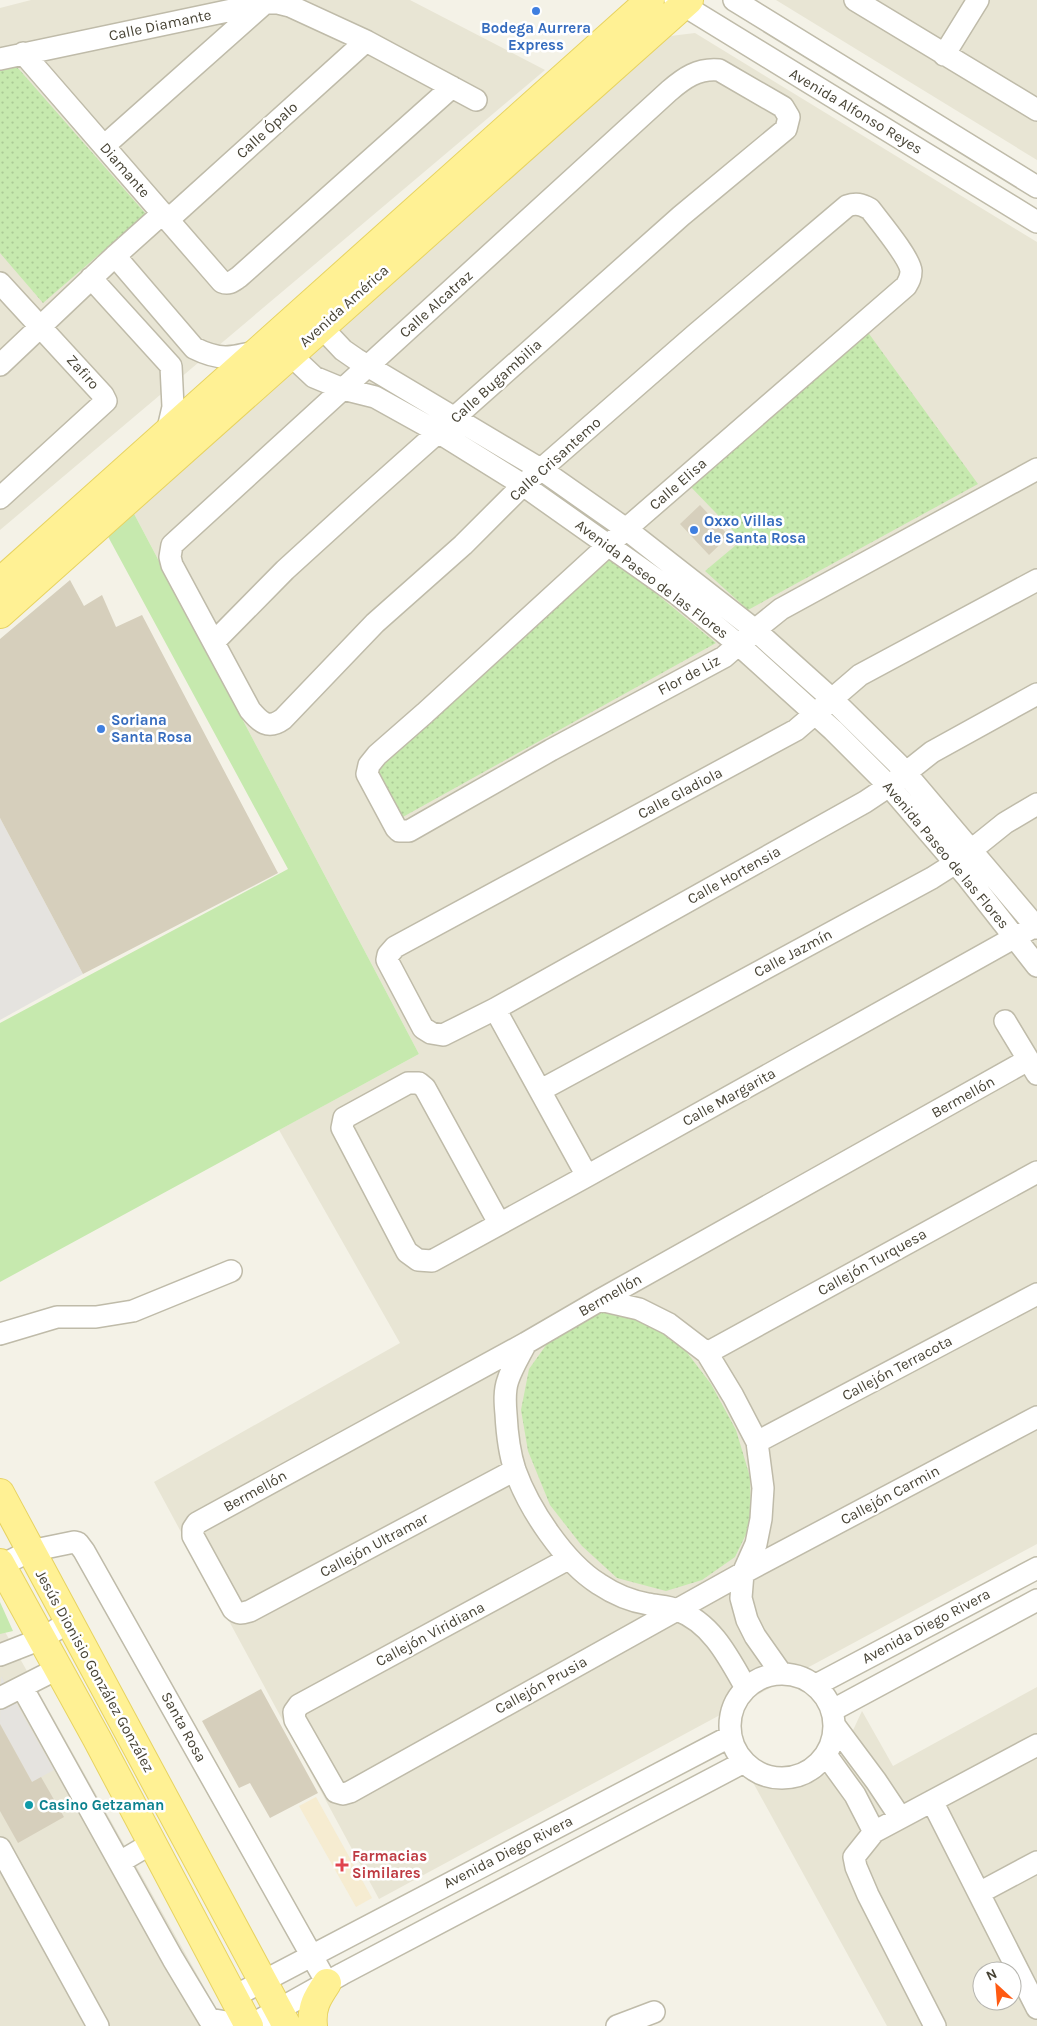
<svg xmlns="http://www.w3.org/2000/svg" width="1037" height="2026" font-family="Karla,sans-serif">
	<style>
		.residential { fill: #e8e5d4; fill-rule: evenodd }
		.commercial { fill: #f6ecd1 }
		.green { fill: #c6e9ae }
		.park { fill: url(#park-dots) }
		.parking { fill: #e5e3df }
		.building { fill: #d6cfbc }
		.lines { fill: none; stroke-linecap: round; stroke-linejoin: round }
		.minor-casing { stroke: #bfbba9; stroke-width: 24 }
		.major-casing { stroke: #e7d361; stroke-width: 30 }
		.minor { stroke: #fff; stroke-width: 21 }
		.major { stroke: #fff194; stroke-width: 28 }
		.shop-dot { fill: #3f7fe0; stroke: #fff; stroke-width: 2 }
		.culture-dot { fill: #0f9aa8; stroke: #fff; stroke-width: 2 }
		.health-dot { fill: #e0444e; stroke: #fff; stroke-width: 2 }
		.labels { text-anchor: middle; stroke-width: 5; stroke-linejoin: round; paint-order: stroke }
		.street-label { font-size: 15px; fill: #474335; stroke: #fff }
		.shop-label { font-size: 15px; font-weight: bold; fill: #366cbe; stroke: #fff; text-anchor: start }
		.culture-label { font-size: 15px; font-weight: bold; fill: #0d838f; stroke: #fff; text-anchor: start }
		.health-label { font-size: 15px; font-weight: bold; fill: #be3a42; stroke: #fff; text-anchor: start }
	</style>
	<defs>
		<pattern id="park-dots" width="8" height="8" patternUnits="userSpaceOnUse" patternTransform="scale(1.25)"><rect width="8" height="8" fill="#c6e9ae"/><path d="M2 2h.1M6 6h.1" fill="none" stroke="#abc996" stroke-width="1.8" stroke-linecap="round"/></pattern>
	</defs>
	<rect width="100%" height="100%" fill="#f4f2e7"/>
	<!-- residential -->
	<path class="residential" d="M31,0H410L545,70L0,530V8Z
		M776,0H1037V160Z
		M695,33L1037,242V1544L379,1899L154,1482L400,1343L279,1130L419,1054L131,508L654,38Z
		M0,1623L226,2026H0Z
		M1037,1687V2026H887L750,1777L773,1787L801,1785L825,1774L841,1756L862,1711L893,1766ZM982,1971H1012V2001H982Z"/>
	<!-- commercial -->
	<path class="commercial" d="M316,1797L372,1898L356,1907L299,1806Z"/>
	<!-- green -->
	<path class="green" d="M131,508L419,1054L0,1282V1023L288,869L105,531Z
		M0,1602L13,1631L0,1634Z"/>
	<!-- park -->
	<path class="park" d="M17,67L146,214L43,303L0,253V71Z
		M867,331L978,484L748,610L705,571L742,540L688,484Z
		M607,553L716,643L401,818L373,773Z
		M628,1312L658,1326L682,1346L711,1384L736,1430L750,1477L751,1524L735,1557L702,1580L666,1591L617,1578L582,1546L550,1505L528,1451L521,1410L529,1369L549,1341L597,1313Z"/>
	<!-- parking -->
	<path class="parking" d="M0,818L83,974L0,1020Z
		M1,1676L54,1770L32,1782L0,1724Z"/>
	<!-- building -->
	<path class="building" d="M700,505L729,536L709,555L680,524Z
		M70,580L84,606L102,595L116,627L142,615L278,873L83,974L0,818V639Z
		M261,1689L318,1793L270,1818L250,1783L239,1788L202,1721Z
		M0,1724L32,1782L41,1777L64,1817L18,1843L0,1811Z"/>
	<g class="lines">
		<!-- minor casing -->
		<g class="minor-casing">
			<path id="minor" d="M675,0L1037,222
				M734,0L1037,187
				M855,0L1037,110
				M23,53L222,282C229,285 233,281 239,277L452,87
				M944,55L978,0
				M0,59L265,3H278L290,6L366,41L476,100
				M104,146L265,3
				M169,219L366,41
				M115,256L194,348C220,361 231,358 258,351
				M91,278L171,366L173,407L167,433
				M0,283L103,395L106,401L0,498
				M312,317L343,350L356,359L542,470L626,529L755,630L833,700L898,764L1037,928
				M280,345L314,377L343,389L375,397L438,432L523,485L677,594L739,645L833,730L889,786L968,878L1037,966
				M0,365L115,256L163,213
				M1037,580L860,675L796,730L395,947L388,955L387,960L423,1028L431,1033L443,1035L495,1009L865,802L889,786L932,752L1037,694
				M214,642L285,570L363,499L681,216L786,129L789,117L783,107L719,70C698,68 684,78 669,91L172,545L170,557L172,565L250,710C260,722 268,730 283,719L375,623L463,545L523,485L696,334L847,206C856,203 861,204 870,209C879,221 910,258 911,271C911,278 909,281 906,286L626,529L425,713L377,755L369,765L367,774L396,828L399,831H409L551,750L724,657L755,630L781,609L1037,469
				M495,1009L587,1176
				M1005,1021L1037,1074
				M541,1090L932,878L954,864L1005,823L1037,804
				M499,1223L425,1088L419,1083H408L344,1118L342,1128L407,1252L418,1260L432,1261L587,1176L1037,925
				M600,1300L639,1309L669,1324L707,1353L733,1396L757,1442L763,1488L761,1519L756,1544L743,1573L741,1598L747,1620L755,1636L781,1673
				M0,1334L57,1317H96L133,1311L231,1271
				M526,1343C520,1355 512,1368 508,1380C504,1391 505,1403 506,1414C507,1433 509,1452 515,1470C529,1509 564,1562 599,1584C614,1594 630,1601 648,1604C657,1606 669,1606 677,1610C712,1623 729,1658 746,1688
				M707,1353L1037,1172
				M757,1442L1037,1294
				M515,1470L250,1611C243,1613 239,1615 233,1609L193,1536V1529L197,1523L526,1343L600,1300L1028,1060
				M568,1559L299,1705L294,1712L295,1720L336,1792L343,1794L350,1792L743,1573L1037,1417
				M0,1566L30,1551L74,1542L78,1543L84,1551L327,1983
				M0,1655L41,1639L69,1622
				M730 1726a52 52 0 1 1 104 0a52 52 0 1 1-104 0Z
				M816,1685L1037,1568
				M22,1687L173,1959L209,2019L249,2026L342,1974L744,1762
				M0,1698L57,1669
				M833,1710L1037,1600
				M835,1726L876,1781L900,1817
				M826,1755L855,1795L874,1832
				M932,1801L1037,2008
				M0,1848L98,2026
				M120,1862L152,1843
				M979,1893L1037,1862
				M233,1997L731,1736
				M617,2026L654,2012
				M935,2026L868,1895L856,1867L854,1857L874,1832L1037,1745"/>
		</g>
		<!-- major casing -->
		<g class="major-casing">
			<path id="major" d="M0,582L650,0
				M0,614L689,0
				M0,1493L287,2026
				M0,1563L97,1739L249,2026
				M313,2026C311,2007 317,1998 327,1983"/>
		</g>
		<!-- minor -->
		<use href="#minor" class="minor"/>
		<!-- major -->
		<use href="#major" class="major"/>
	</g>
	<!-- markers -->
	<g class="shop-dot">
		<circle cx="536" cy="11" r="5"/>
		<circle cx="694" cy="530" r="5"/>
		<circle cx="101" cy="729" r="5"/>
	</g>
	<circle class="culture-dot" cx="29" cy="1805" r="5"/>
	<path class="health-dot" d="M339.5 1857.5h5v5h5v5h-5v5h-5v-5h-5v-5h5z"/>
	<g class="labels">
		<!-- street labels -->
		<g class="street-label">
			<text transform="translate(160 25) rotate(-12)" y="5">Calle Diamante</text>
			<text transform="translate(856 111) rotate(31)" y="5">Avenida Alfonso Reyes</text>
			<text transform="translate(267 130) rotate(-42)" y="5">Calle Ópalo</text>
			<text transform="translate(125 170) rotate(49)" y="5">Diamante</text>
			<text transform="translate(436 304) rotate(-42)" y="5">Calle Alcatraz</text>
			<text transform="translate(344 306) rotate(-42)" y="5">Avenida América</text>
			<text transform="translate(83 372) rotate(48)" y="5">Zafiro</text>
			<text transform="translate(496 381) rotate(-42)" y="5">Calle Bugambilia</text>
			<text transform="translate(555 459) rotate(-42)" y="5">Calle Crisantemo</text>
			<text transform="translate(678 484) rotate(-41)" y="5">Calle Elisa</text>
			<text transform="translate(652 579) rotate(37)" y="5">Avenida Paseo de las Flores</text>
			<text transform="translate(689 675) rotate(-28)" y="5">Flor de Liz</text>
			<text transform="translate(680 793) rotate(-28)" y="5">Calle Gladiola</text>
			<text transform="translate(946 855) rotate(50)" y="5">Avenida Paseo de las Flores</text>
			<text transform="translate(734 875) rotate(-29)" y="5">Calle Hortensia</text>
			<text transform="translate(793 953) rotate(-28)" y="5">Calle Jazmín</text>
			<text transform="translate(729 1097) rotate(-29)" y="5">Calle Margarita</text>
			<text transform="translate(963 1097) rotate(-29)" y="5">Bermellón</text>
			<text transform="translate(872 1262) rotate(-29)" y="5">Callejón Turquesa</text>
			<text transform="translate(610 1295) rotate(-30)" y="5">Bermellón</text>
			<text transform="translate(897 1368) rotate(-28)" y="5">Callejón Terracota</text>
			<text transform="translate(255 1491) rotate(-29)" y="5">Bermellón</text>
			<text transform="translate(890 1495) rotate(-28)" y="5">Callejón Carmin</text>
			<text transform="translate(374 1545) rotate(-28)" y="5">Callejón Ultramar</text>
			<text transform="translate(926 1626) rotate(-28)" y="5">Avenida Diego Rivera</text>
			<text transform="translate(430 1634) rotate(-28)" y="5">Callejón Viridiana</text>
			<text transform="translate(95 1671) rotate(61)" y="5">Jesús Dionisio González González</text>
			<text transform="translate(541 1685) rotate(-29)" y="5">Callejón Prusia</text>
			<text transform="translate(184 1727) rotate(61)" y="5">Santa Rosa</text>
			<text transform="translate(508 1852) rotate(-27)" y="5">Avenida Diego Rivera</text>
		</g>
		<!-- shop labels -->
		<g class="shop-label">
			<text x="536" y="33" text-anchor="middle">Bodega Aurrera<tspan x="536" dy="17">Express</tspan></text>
			<text x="704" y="526">Oxxo Villas<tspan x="704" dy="17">de Santa Rosa</tspan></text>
			<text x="111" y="725">Soriana<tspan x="111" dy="17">Santa Rosa</tspan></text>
		</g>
		<!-- culture labels -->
		<g class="culture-label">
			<text x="39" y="1810">Casino Getzaman</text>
		</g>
		<!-- health labels -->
		<g class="health-label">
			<text x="352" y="1861">Farmacias<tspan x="352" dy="17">Similares</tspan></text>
		</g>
	</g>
	<!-- north arrow -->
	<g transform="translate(997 1986) rotate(334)"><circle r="24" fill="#ffffff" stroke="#b5b4ae"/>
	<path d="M0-4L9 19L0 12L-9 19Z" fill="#ff5a12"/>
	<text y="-8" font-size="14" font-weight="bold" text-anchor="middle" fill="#474335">N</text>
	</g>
</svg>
